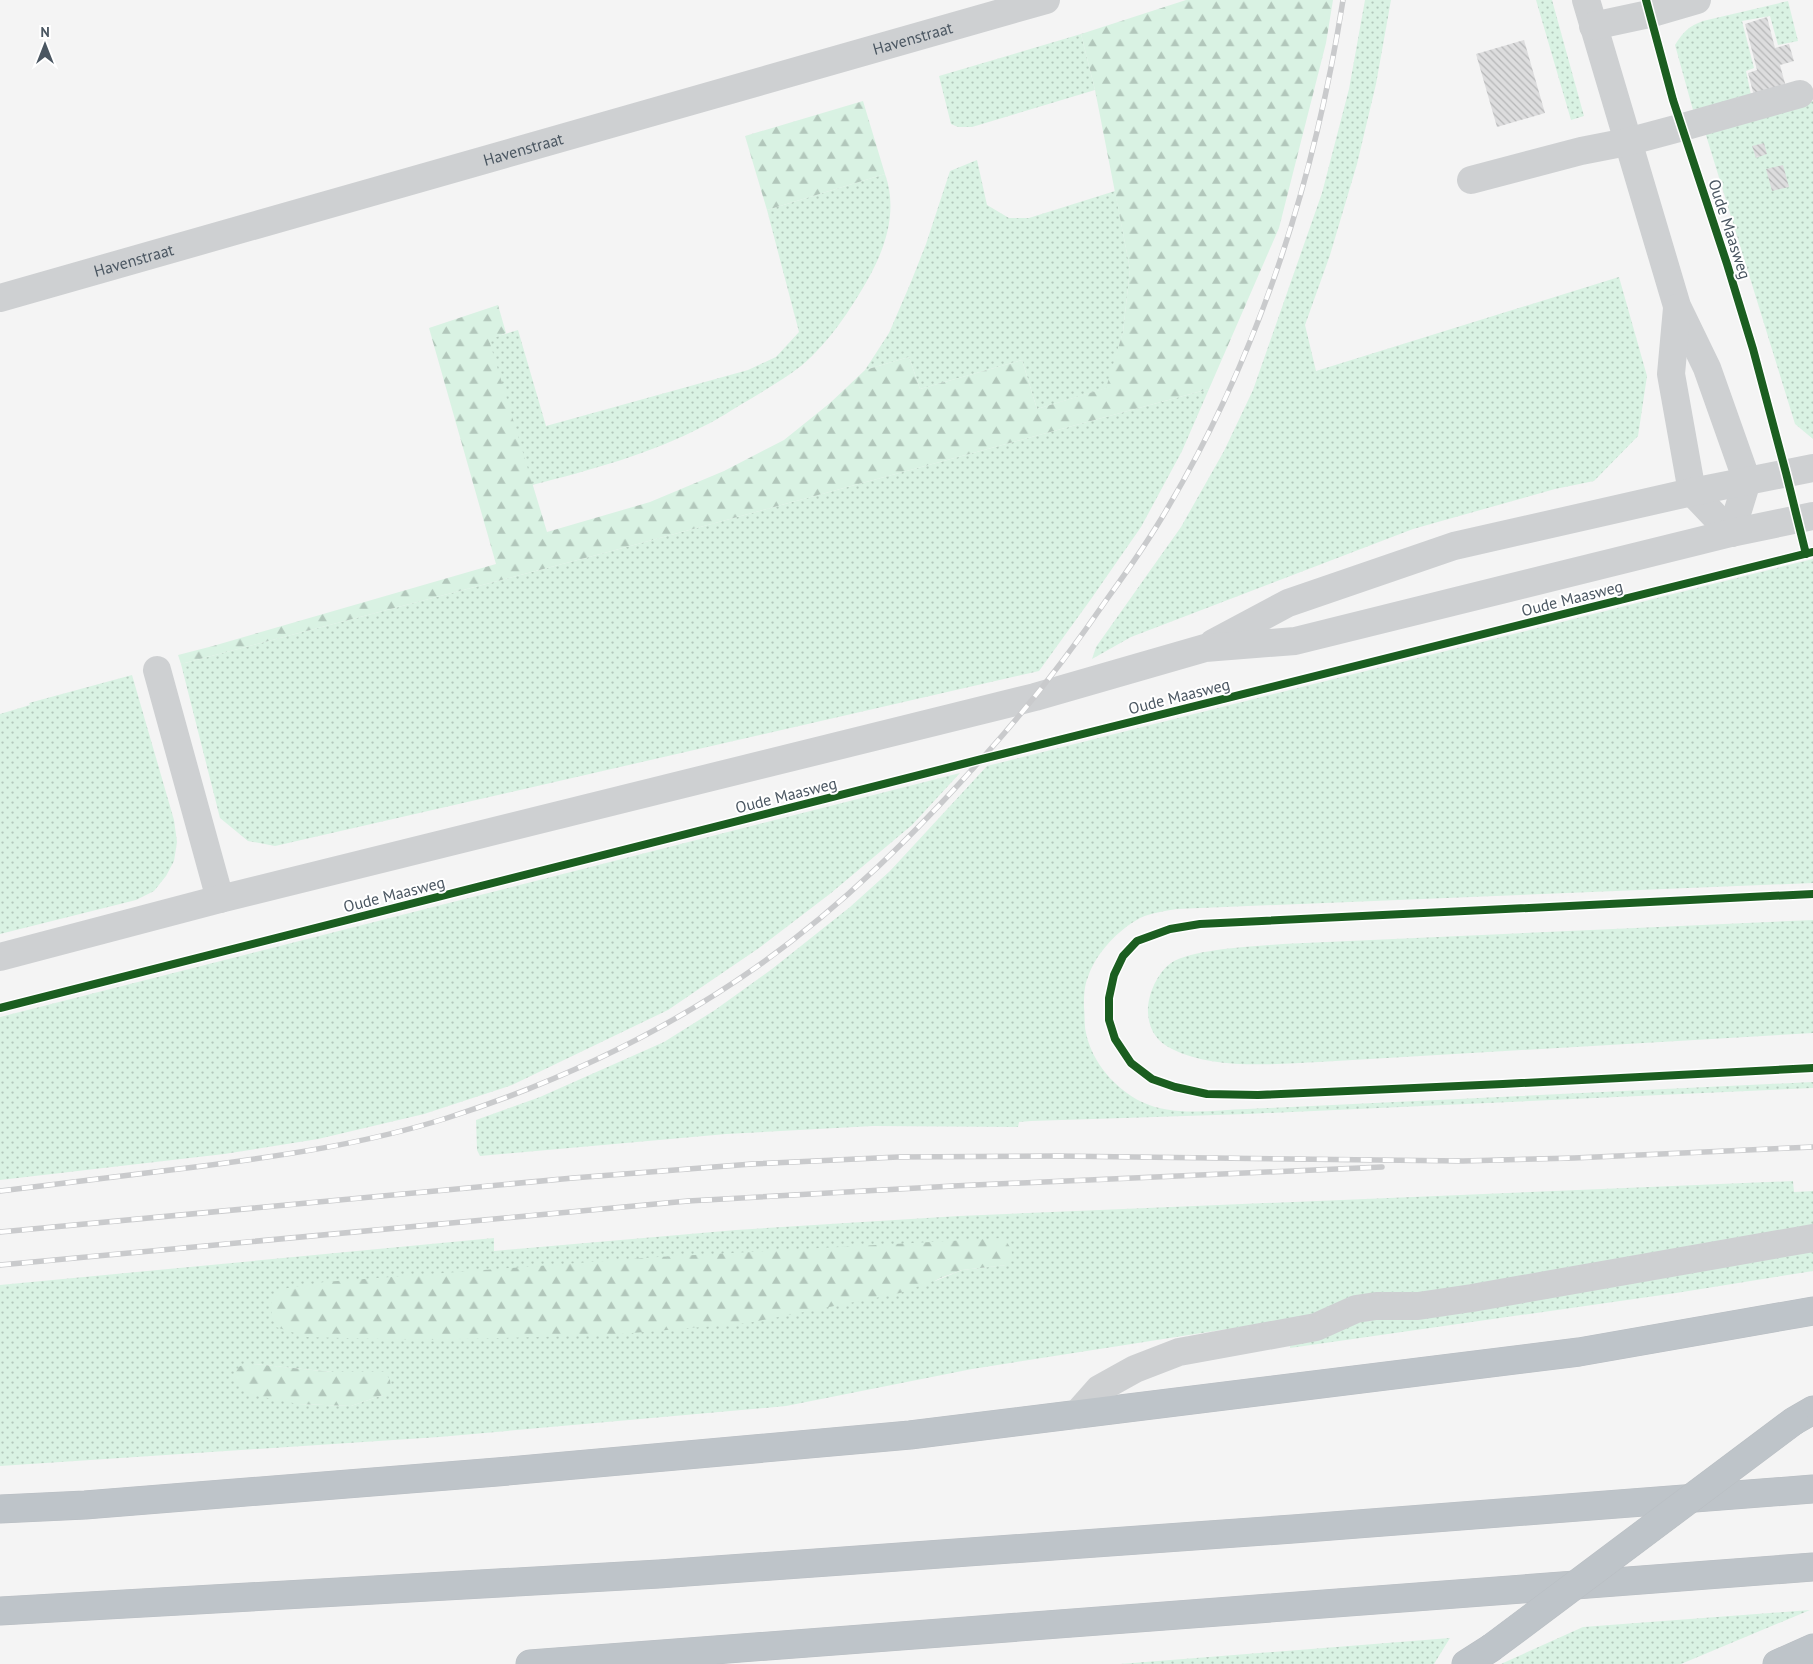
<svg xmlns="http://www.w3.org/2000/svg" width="1813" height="1664" font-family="'PT Sans',sans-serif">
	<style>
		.grass { fill: url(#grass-dots); fill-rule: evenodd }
		.forest { fill: url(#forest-firs) }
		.building { fill: url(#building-back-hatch) }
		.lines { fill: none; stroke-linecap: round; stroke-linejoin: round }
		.highway-casing { stroke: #b9bec3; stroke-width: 29 }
		.minor { stroke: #ced0d2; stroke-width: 28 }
		.highway { stroke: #bec4c9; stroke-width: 28 }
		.rail-casing { stroke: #c9cacc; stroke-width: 5.5 }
		.rail { stroke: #fff; stroke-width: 4; stroke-dasharray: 11; stroke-linecap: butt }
		.highway-bridge-casing { stroke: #b9bec3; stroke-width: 29; stroke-linecap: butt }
		.highway-bridge { stroke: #bec4c9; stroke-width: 28 }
		.cycleway-casing { stroke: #fff; stroke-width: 11 }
		.cycleway { stroke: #1b5e20; stroke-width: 8 }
		.labels { text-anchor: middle; stroke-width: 4; stroke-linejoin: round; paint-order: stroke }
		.street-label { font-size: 16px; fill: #4a5661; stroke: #fff }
	</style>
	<defs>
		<pattern id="grass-dots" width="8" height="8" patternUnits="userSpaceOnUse" patternTransform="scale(1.25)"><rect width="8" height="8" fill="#d9f2e3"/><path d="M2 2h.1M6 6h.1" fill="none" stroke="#b2c7bb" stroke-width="1.8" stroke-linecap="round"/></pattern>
		<pattern id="forest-firs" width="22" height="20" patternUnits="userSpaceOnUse" patternTransform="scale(1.25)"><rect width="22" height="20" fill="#d9f2e3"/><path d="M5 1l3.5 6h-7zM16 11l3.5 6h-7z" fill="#b2c7bb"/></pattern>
		<pattern id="building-back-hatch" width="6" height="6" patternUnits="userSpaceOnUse" patternTransform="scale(1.25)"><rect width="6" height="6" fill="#ddddde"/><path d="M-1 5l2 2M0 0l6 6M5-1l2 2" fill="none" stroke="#b5b6b7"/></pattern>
	</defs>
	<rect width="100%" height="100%" fill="#f4f4f4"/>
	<!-- grass -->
	<path class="grass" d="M1365,0H1391L1376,84L1357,164L1330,255L1305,325L1316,371L1619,277L1647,376L1638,436L1594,481L1555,489L1413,529L1131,637L1092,659L1096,647L1181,527L1224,451L1253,390L1322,193L1349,89Z
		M1536,0H1552L1584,116L1571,120Z
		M1788,1L1798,41L1778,45L1770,16L1742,21L1754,68L1746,71L1751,95L1693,110L1675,45C1683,32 1689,26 1703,21Z
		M1081,34L1095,90L972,127H958L951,124L939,76Z
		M1813,101V439L1795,424L1705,132Z
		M977,160L987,205L1009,218H1029L1115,191L1130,269L1123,332L1107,388L1037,409L1022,360L920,389L909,357L865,370L889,333L911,282L926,244L950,171Z
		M885,174C898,210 886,247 868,279C851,309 828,344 801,366C784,379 765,390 747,401C733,409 719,419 704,426C650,454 591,470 532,485L488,339L518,330L546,426L748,370L776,357L799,332L767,210Z
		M1209,389L1182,451L1141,527L1091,599L1039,671L275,846L248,841L220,818L181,664L608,552Z
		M1813,559V883L1177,909C1164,911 1151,913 1140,918C1118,930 1096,953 1088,977C1084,986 1084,997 1084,1007C1085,1015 1084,1025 1086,1033C1092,1062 1115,1089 1142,1102C1173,1117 1214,1110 1247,1109L1813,1082V1088L1247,1114L1031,1121L1019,1122L1018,1127L873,1126L799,1130L726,1134L480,1156L477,1150L476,1120L540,1097L664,1042L715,1010L772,969L850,907L890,871L987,766Z
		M132,675L174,820L177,842L174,861L166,876L154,891L136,900L0,934V714L30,705L29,703Z
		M960,773L912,825L831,893L759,948L668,1010L512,1085L424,1114L318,1139L224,1154L0,1180V1017Z
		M1813,920V1033L1319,1062C1274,1064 1213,1070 1172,1049C1157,1042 1149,1030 1148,1013C1147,996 1157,973 1171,963C1191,949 1258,946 1283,944Z
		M1793,1181L1794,1192L1813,1191V1228L1294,1321L1221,1330L972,1369L786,1406L439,1437L0,1466V1285L494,1238V1251L736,1230L959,1216ZM1003,1238L1006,1265L962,1270L935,1281ZM253,1364L332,1372H385L383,1395L351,1406L298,1404Z
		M1813,1249V1271L1676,1293L1290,1348V1346L1348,1324Z
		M1810,1610L1681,1664H1501L1583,1627Z
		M1450,1638L1434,1664H1120Z"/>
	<!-- forest -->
	<path class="forest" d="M1186,0H1333L1326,43L1279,228L1209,389L608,552L181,664L178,655L213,646L496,564L429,328L498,305L506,333L489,340L547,532L650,502L724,471L784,440L830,403L865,370L909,357L920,389L1022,360L1037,409L1106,388L1123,332L1130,269L1095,90L1081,34Z
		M863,101L885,174L767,210L745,136Z
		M1004,1238C1012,1250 1015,1252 1007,1265L962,1270L900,1293L748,1323L609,1335L423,1340L307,1337L276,1327L272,1318L271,1300L282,1289L324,1282L658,1257Z
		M253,1364L332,1372H385L390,1380L391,1390L383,1395L351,1406L298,1404L248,1394L236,1382L235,1373L240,1366Z"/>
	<!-- building -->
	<path class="building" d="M1767,17L1775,48L1789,44L1794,61L1780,65L1786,87L1754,96L1748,73L1757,70L1745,24Z
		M1524,40L1545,113L1497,127L1476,54Z
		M1764,143L1767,154L1756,158L1752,146Z
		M1783,165L1789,187L1772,191L1766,169Z"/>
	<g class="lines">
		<!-- highway casing -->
		<g class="highway-casing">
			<path id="highway" d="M1794,1421L1813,1410
				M0,1509L85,1505L497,1472L910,1435L1579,1352L1813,1311
				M0,1611L659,1574L1293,1529L1813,1489
				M530,1664L1813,1567
				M1466,1664L1491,1648
				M1777,1664L1813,1648"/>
		</g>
		<!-- minor -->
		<g class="minor">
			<path d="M1586,0L1677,306L1707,368L1747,481L1731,533"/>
			<path d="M1593,26L1649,14L1697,0"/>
			<path d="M1471,180L1581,151L1627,142L1683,127L1800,94"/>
			<path id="s1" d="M0,298L1046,0"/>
			<path d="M1677,308L1671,374L1692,492"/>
			<path d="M1692,492L1731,533"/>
			<path d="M1213,643L1288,603L1454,546L1692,492L1813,468"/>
			<path d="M157,670L220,899"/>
			<path d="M0,957L220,899L1035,697L1205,648L1295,641L1731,533L1813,516"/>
			<path d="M1076,1415L1099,1389L1135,1369L1179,1352L1316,1327L1356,1309L1376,1306H1418L1472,1298L1813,1238"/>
		</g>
		<!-- highway -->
		<use href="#highway" class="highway"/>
		<!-- rail casing -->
		<g class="rail-casing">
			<path id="rail" d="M0,1191C65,1183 130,1175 195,1167C280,1156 365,1144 447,1118C556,1083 661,1034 755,968C842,907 916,833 986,754C1030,705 1070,653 1107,599C1128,570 1149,540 1167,509C1259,354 1315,178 1343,0
				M0,1232L573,1178L752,1164L898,1157L1056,1156L1463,1161L1574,1158L1813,1147
				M0,1265L688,1201L953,1186L1382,1167"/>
		</g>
		<!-- rail -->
		<use href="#rail" class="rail"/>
		<!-- highway-bridge casing -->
		<g class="highway-bridge-casing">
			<path id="highway-bridge" d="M1491,1648L1794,1421"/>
		</g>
		<!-- highway-bridge -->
		<use href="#highway-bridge" class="highway-bridge"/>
		<!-- cycleway casing -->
		<g class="cycleway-casing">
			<path id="cycleway" d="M1646,0L1673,100L1727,264L1753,349L1786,473L1806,554
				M1813,894L1200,924L1170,929L1137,941L1123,956L1114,975L1109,998V1020L1115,1039L1131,1063L1152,1079L1175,1087L1207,1094L1258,1095L1503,1084L1813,1068
				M0,1008L982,759L1813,552"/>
		</g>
		<!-- cycleway -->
		<use href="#cycleway" class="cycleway"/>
	</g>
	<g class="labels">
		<!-- street labels -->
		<g class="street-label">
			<text dy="6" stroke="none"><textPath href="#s1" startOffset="949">Havenstraat</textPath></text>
			<text dy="6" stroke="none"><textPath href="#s1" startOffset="544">Havenstraat</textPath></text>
			<text transform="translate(1730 229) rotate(72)" y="6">Oude Maasweg</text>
			<text dy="6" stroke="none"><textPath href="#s1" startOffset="139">Havenstraat</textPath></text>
			<text transform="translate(1572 598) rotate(-14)" y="6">Oude Maasweg</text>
			<text transform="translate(1179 696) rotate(-14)" y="6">Oude Maasweg</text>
			<text transform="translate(786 795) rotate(-14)" y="6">Oude Maasweg</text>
			<text transform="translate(394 894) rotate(-14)" y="6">Oude Maasweg</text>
		</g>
	</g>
	<!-- north arrow -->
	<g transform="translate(45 45)" stroke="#ffffff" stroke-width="4" paint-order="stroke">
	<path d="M0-4L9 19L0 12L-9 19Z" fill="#4a5661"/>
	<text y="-8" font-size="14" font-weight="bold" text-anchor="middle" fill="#4a5661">N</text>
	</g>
</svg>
